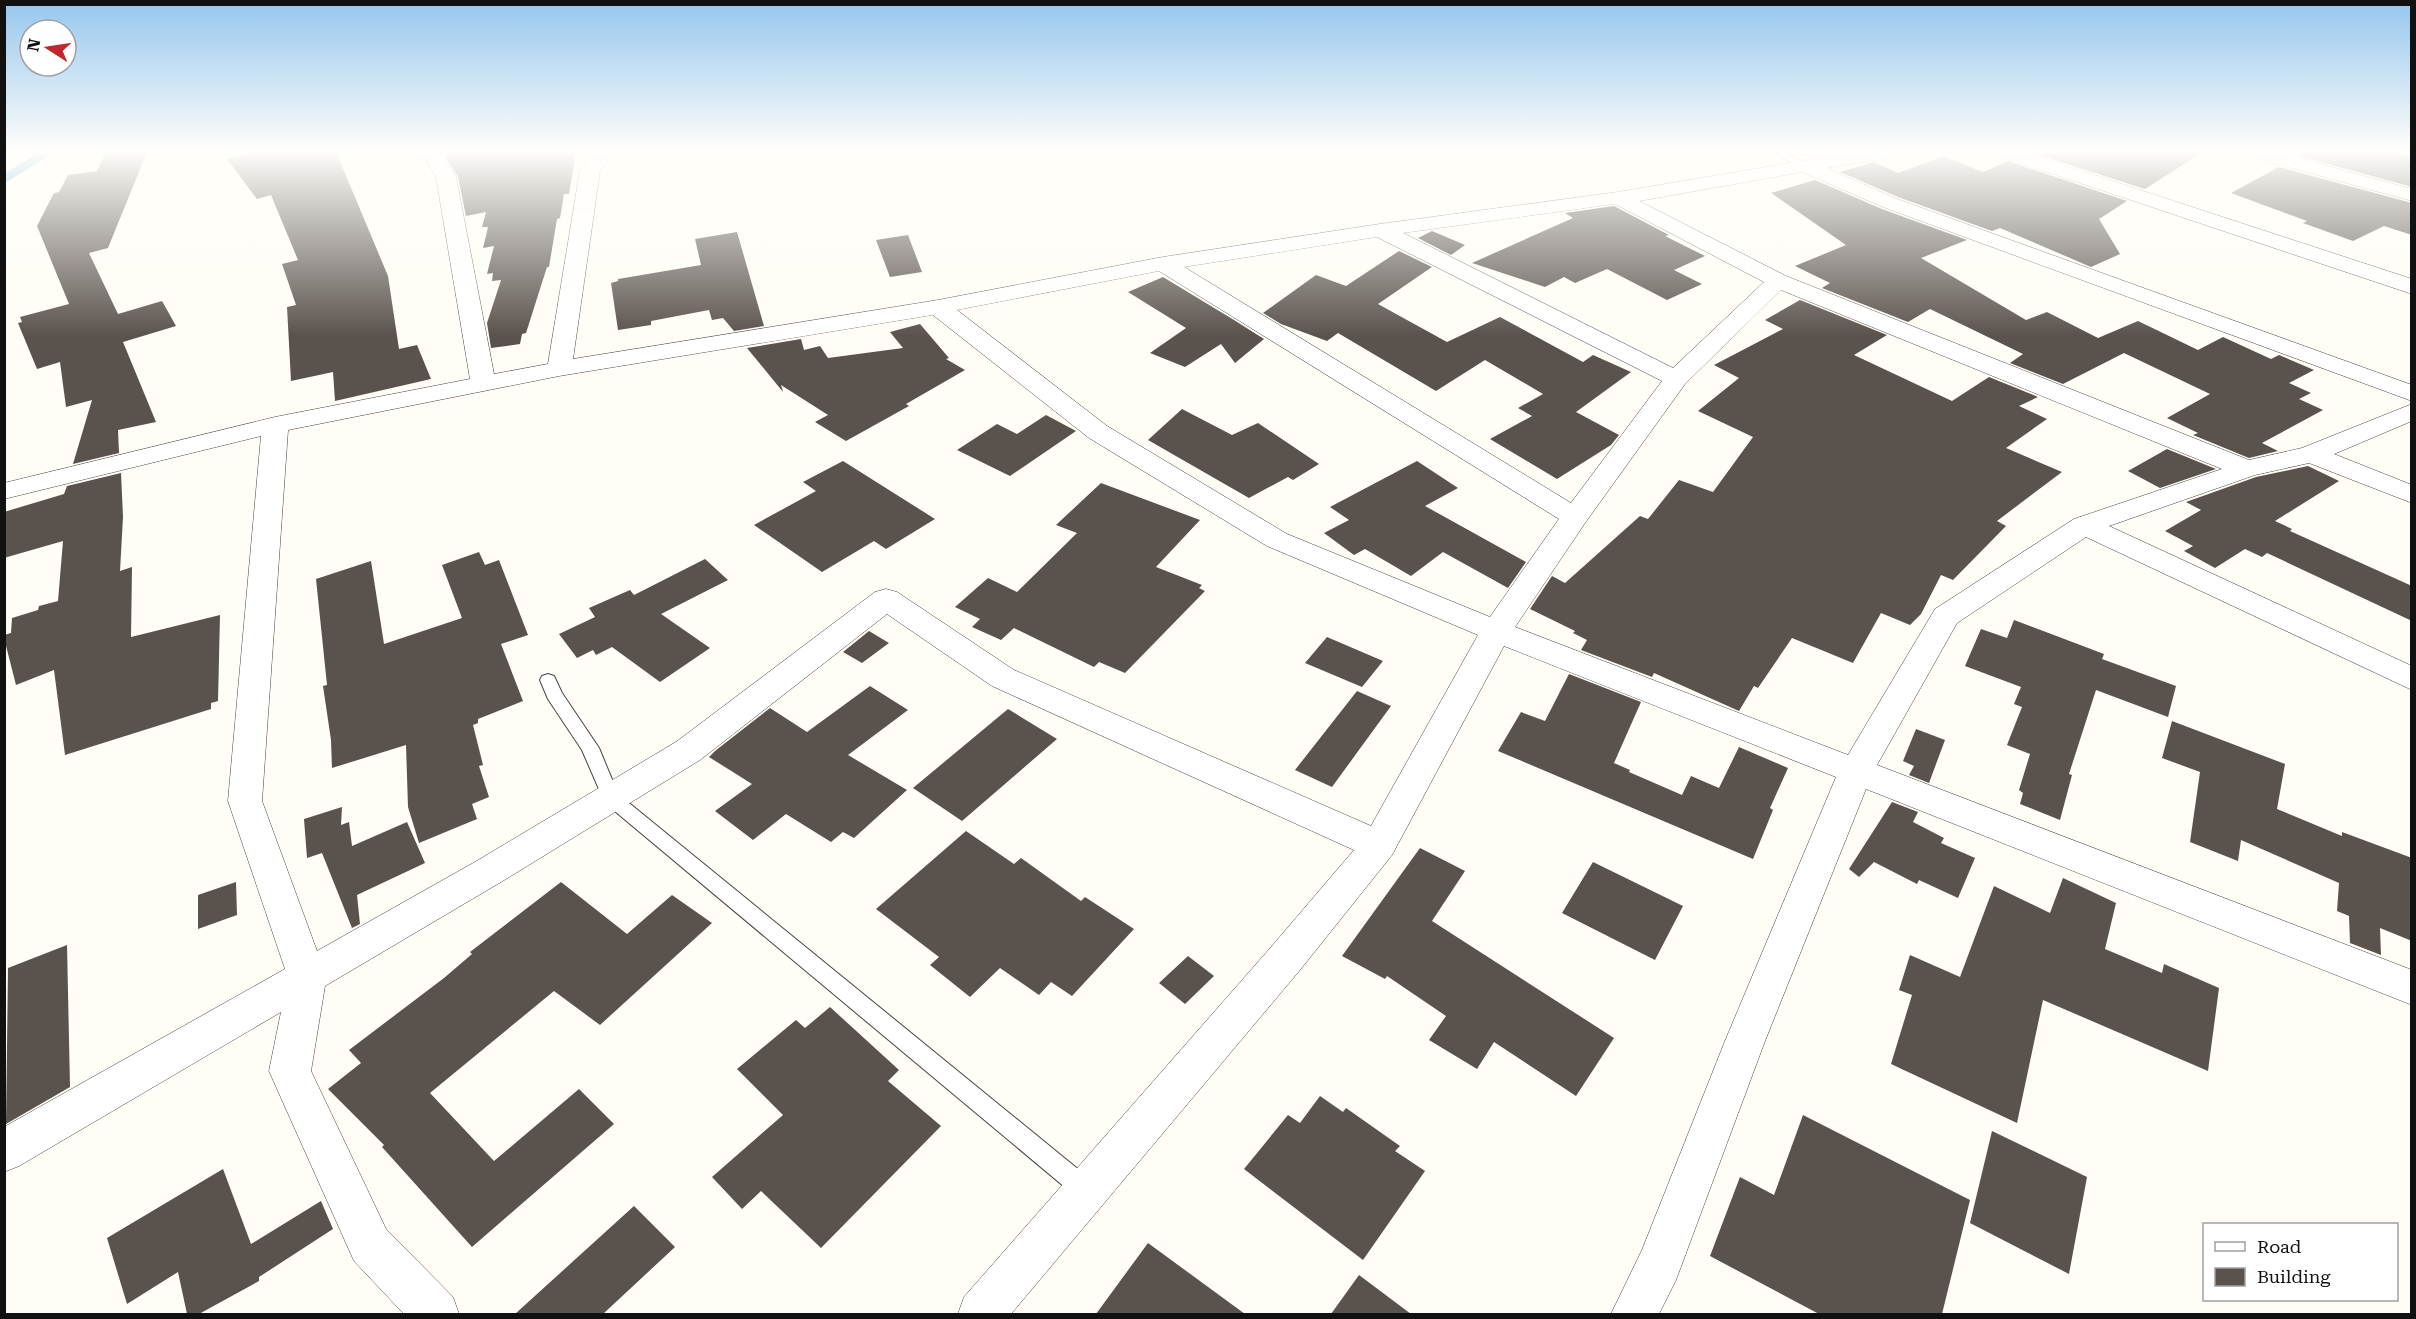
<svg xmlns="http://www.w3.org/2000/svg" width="2416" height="1319" font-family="'Roboto Serif',serif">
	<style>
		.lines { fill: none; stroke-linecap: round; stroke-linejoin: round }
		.stream { stroke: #3f96cf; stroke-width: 8 }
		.building { fill: #5a524d }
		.lane-casing { stroke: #444; stroke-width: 2 }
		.street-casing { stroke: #444; stroke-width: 1 }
		.lane { fill: #fff; fill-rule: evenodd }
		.street { fill: #fff; fill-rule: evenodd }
	</style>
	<rect width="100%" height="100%" fill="#fffdf5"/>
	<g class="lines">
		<!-- stream -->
		<path class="stream" d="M4,179L47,152"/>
	</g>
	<!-- building -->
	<path class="building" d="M106,152H147L108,248L89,253L118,314L162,301L176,326L123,342L156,422L118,430L119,453L73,464L92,400L66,407L60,362L37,369L18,323L22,322L20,317L69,304L37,226L54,193L59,192L68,175L97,171Z
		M257,152H336L388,276L399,349L417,345L431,379L335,401L333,372L291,381L287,307L296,305L282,264L298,260L271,195L257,199L227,159Z
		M446,152H576L569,194H564L560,218L557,219L549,267H547L526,333L522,334L520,344L491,348L487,323L501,280L492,281L493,273L487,274L494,246L483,248L488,227H482L486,212L466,216L458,177L446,158Z
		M2030,152H2203L2145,189Z
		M2307,152H2399L2412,156V187L2299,156Z
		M1944,156L1983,172L2008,161L2127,201L2099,219L2120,254L2091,267L2000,228L1992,231L1898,197L1840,172L1874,162L1898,173Z
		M2279,167L2412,203V235L2384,226L2353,241L2303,223L2307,221L2231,193Z
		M1815,180L1882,209L1967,240L1921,258L2026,320L2047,312L2098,338L2138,321L2198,350L2223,337L2271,359L2279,355L2314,370L2289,383L2311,393L2299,399L2323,410L2262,443L2278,451L2249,458L2193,435L2198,433L2167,418L2210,394L2124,353L2063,384L2010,363L2023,354L1930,309L1908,322L1822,288L1830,283L1795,266L1846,245L1771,193Z
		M1614,206L1669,235L1665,236L1705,256L1674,270L1702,284L1667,300L1607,269L1575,283L1564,277L1545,287L1472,263L1573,218L1565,213Z
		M1432,231L1465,245L1451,255L1418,238Z
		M737,232L764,326L734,331L723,318L712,320L709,310L651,321V325L618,330L611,283L618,281V279L701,265L695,239Z
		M908,235L922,272L890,277L876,240Z
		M1399,251L1432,267L1378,304L1447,342L1500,317L1583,362L1593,355L1631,372L1576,412L1619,435L1611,445L1557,479L1490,439L1532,416L1518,408L1543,394L1485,360L1436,391L1338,333L1327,341L1281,324L1263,313L1316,275L1346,286Z
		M1163,277L1234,320L1264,339L1235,363L1221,344L1185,367L1150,353L1186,328L1128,292Z
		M1800,300L1887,335L1854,355L1952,401L1989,377L2038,397L2019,406L2047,419L2006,448L2062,472L1997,521L2006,526L1953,580L1941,575L1921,614L1910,625L1881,613L1853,663L1792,638L1758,688L1754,686L1739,711L1654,673L1652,677L1581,650L1587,640L1573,633L1575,631L1530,609L1552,576L1565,583L1640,516L1648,519L1679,480L1713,492L1753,437L1698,411L1739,378L1714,365L1783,329L1765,320Z
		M920,324L949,358L946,359L965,370L906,404L909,406L846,441L815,422L828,415L781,385L783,392L747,348L801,339L804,350L820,346L828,358L903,348L890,332Z
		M1182,409L1232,435L1258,423L1319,464L1293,480L1288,477L1249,498L1148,440Z
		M1046,415L1076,431L1010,476L957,450L997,424L1017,434Z
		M2167,449L2216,469L2160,488L2128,471Z
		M843,461L935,519L886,549L874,541L822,572L754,525L816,491L803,482Z
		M1417,461L1458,488L1425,506L1526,562L1508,588L1443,552L1411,576L1365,549L1354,555L1324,533L1349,520L1330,507Z
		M2308,466L2339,481L2275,521L2292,529L2290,531L2412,586V621L2267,553L2262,557L2245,549L2215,568L2184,551L2193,546L2165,531L2201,510L2186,502L2256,477Z
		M121,473L123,517L120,571L132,567L131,637L220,615L218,701L211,703V709L65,755L54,670L16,685L4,638V635L11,633L12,618L38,610L39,606L58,601L63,541L4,558V512L64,494L67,486Z
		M1101,483L1200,520L1156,567L1202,585L1199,588L1205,591L1125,673L1099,662L1094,667L1014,628L1001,640L972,627L980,619L955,607L988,578L1017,592L1077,533L1056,525Z
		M479,552L485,565L499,560L528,635L501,644L523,701L478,719V723L473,725L483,765L479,766L489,797L472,804L477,819L419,843L408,807L406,745L332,768L331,740L323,686L327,685L316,579L371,561L384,644L462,618L442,565Z
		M705,559L728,580L661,614L710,648L660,682L612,647L596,655L593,650L577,658L559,634L595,617L589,608L630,590L634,595Z
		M2014,620L2104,654L2102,659L2176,686L2168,717L2096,690L2069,774L2072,775L2060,820L2020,804L2023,793L2019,790L2030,754L2007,745L2022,707L2014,704L2021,687L1965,666L1981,629L2007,638Z
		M869,631L889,643L862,663L843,652Z
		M1327,637L1383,661L1362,687L1305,663Z
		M1569,674L1641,702L1614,763L1630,770L1629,772L1682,795L1691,776L1719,788L1739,747L1788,768L1770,808L1773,810L1753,859L1498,751L1521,712L1545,721Z
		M870,686L908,710L848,755L907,790L854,838L843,832L831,842L786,814L753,840L715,811L752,784L709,757L715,751L770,708L807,732Z
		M1357,691L1391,706L1332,787L1295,770Z
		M1008,709L1057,739L962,821L913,788Z
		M2172,721L2285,764L2277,809L2342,836V832L2412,858V941L2380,928L2381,955L2350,943L2349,916L2337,911L2339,883L2241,840L2238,861L2190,842L2200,772L2162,758Z
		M1916,729L1945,740L1929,783L1909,775L1914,766L1903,761Z
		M1892,802L1918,812L1913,822L1944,838L1941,843L1975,858L1958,898L1919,880L1917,884L1874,862L1859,877L1849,869Z
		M342,807L341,825L349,822L352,846L407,822L425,863L357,895L360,924L352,928L322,853L307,858L304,819Z
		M966,831L1014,864L1021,858L1081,901L1085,897L1134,929L1072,996L1051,982L1039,995L1000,968L970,997L930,965L939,957L876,909Z
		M1420,848L1465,871L1432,921L1614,1038L1576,1096L1494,1042L1477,1069L1429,1040L1446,1016L1387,976L1385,979L1342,956Z
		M1593,862L1683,906L1655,960L1562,913Z
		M2063,878L2116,903L2105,949L2162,973L2164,964L2219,988L2208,1071L2043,1000L2017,1123L1891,1064L1912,995L1899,990L1910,955L1960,977L1994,886L2050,913Z
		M236,882L237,915L198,929V895Z
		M561,882L627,934L672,895L712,923L600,1025L554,991L430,1093L494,1161L579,1089L614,1124L472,1247L382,1147L384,1145L328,1089L361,1063L349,1050L444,978L472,954L470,952Z
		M67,945L70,1087L6,1124L8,968Z
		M1188,956L1214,976L1185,1004L1159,983Z
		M830,1007L899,1070L888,1081L941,1126L821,1248L761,1191L742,1209L712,1177L783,1115L737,1069L796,1020L805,1028Z
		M1320,1096L1343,1112L1346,1108L1400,1146L1395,1151L1425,1171L1363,1260L1244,1169L1288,1115L1300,1123Z
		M1803,1115L1970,1200L1942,1314H1819L1710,1256L1740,1177L1774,1195Z
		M1992,1131L2087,1177L2069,1274L1970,1223Z
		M223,1169L251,1244L321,1201L333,1229L259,1277V1281L199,1314H187L178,1272L127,1304L107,1238Z
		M634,1206L675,1247L603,1314H515Z
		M1148,1243L1245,1314H1096Z
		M1359,1275L1411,1314H1331Z"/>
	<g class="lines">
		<!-- lane casing -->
		<g class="lane-casing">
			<path id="lane" d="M1773,152H1785L1809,166L1800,168Z
				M548,674L554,676L562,693L599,748L618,794L1095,1183L1099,1191L1095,1199L1087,1202L1079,1199L605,803L582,750L548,699L540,680L542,676Z"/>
		</g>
		<!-- street casing -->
		<g class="street-casing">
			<path id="street" d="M422,152H440L456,177L494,374L548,364L580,170L595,152H615L600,171L573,359L938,300L1163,257L1380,224L1618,192L1855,152H1896L1894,156L1887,158L1826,168L1897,199L2412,385V401L1883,207L1802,172L1639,201L1786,276L2249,460L2302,448L2412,404V421L2334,454L2412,485V503L2309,463L2255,475L2109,526L2412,666V690L2086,537L1957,623L1877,765L2412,970V1005L1866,789L1765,1041L1676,1280L1659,1314H1611L1642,1250L1725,1041L1836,777L1504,646L1392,855L1300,970L1011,1314H958L964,1297L1272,946L1354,850L992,686L887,614L700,760L501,882L325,986L311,1071L386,1229L453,1297L459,1314H404L354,1261L269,1071L281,1012L19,1166L4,1172V1127L285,969L228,801L261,436L4,499V483L275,417L470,379L436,177ZM1615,204L1764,282L1673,368L1403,233ZM1377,237L1662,381L1571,503L1184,267ZM1159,271L1559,519L1490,617L1287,534L1107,426L957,310ZM1781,290L2222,469L2074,519L1935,609L1848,755L1515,627L1585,523L1685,384ZM933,315L1089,438L1267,546L1478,635L1371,826L1014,670L897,592L886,589L875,592L676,742L475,862L317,951L262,801L288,430L559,376Z
				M1996,152H2024L2412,279V294L1999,156Z
				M2245,152H2276L2412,189V201L2248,156Z"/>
		</g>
		<!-- lane -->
		<use href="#lane" class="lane"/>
		<!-- street -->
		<use href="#street" class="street"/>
	</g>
	<!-- sky -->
	<linearGradient id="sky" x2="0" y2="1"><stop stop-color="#95c6ee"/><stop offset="0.45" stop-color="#fffefa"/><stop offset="1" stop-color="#fffefa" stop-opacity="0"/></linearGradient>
	<rect width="2416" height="336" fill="url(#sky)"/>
	<!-- border -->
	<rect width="2416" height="1319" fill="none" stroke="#111111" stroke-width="12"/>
	<!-- legend -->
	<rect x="2203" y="1223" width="195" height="78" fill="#ffffff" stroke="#a0a0a0" stroke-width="1.5"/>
	<rect x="2215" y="1242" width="30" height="9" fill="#ffffff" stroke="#a0a0a0" stroke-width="1.5"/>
	<text x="2257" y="1253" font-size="18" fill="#111111">Road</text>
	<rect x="2215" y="1268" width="30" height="18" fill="#5a524d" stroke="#a0a0a0" stroke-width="1.5"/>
	<text x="2257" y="1283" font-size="18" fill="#111111">Building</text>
	<!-- north arrow -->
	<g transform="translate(48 48) rotate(282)"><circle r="28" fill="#ffffff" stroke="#a0a0a0" stroke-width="1.5"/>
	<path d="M0-4.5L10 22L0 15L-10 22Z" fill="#c4262e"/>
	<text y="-9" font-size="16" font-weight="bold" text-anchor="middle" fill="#111111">N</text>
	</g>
</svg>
